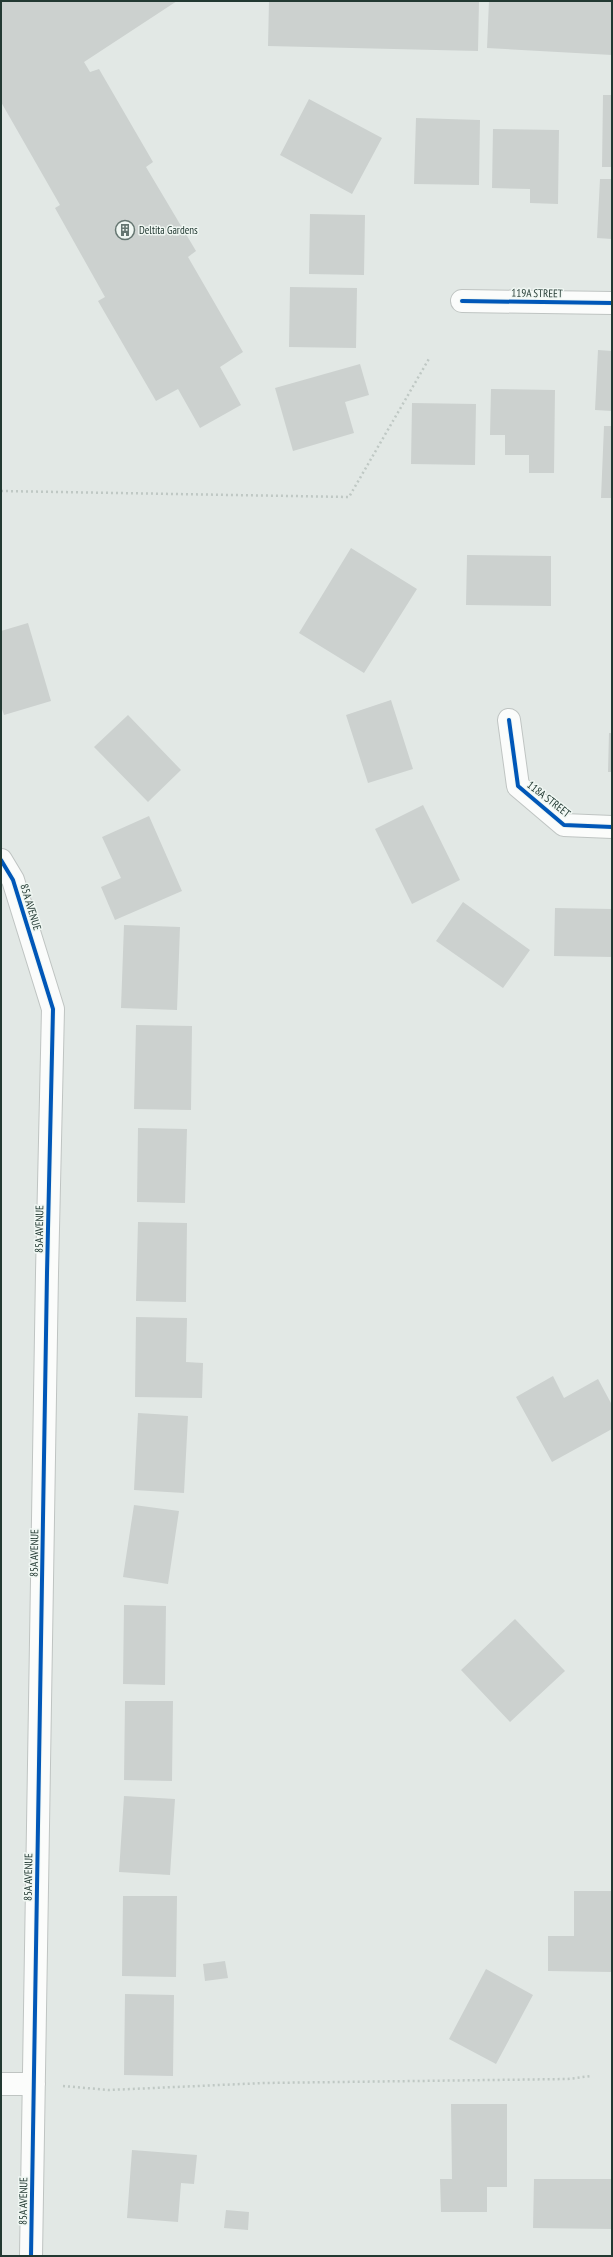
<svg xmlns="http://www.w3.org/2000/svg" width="613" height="2257" font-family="'PT Sans Narrow',sans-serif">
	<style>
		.building { fill: #ccd1cf }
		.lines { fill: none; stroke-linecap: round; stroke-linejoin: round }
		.minor-casing { stroke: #bfc4c2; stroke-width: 24 }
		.path { stroke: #bfc8c4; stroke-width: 2.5; stroke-dasharray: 2 3; stroke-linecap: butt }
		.minor { stroke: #fbfcfb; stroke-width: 22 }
		.cycleway-casing { stroke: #f0f7f3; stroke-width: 6 }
		.cycleway { stroke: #0057b8; stroke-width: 4 }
		.labels { text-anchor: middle; stroke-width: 3; stroke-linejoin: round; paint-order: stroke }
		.poi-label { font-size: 11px; fill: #223932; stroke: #f0f7f3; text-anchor: start }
		.street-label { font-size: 11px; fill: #223932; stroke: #f0f7f3 }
	</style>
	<rect width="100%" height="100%" fill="#e2e8e5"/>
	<!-- building -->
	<path class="building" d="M1,1H177L84,62L90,72L99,69L153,162L146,167L196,251L188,257L243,352L220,367L241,405L200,428L178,389L156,401L98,301L105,297L55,208L60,205L1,102Z
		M269,1H479L478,51L268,46Z
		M489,1H612V55L487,48Z
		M603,95H612V167H602Z
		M309,99L382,138L352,194L280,155Z
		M416,118L480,120L479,185L414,184Z
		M493,129L559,130L558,204L530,203V189L492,188Z
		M600,179H612V239L597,238Z
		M310,214L365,215L364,275L309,274Z
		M290,287L357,288L356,348L289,347Z
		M598,350L612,351V411L595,410Z
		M360,364L369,395L345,402L354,433L293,451L275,388Z
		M491,389L555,390L554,473H529V455H505V435H490Z
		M412,403L476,404L475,465L411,464Z
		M604,426H612V498H601Z
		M351,548L417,589L364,673L299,633Z
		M467,555L551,556V606L466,605Z
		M28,623L51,701L4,715L1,706V631Z
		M391,700L413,769L368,783L346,715Z
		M128,715L181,770L148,802L94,747Z
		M609,733H612V772H608Z
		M423,805L460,880L412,904L375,829Z
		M149,816L182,891L115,920L101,887L121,878L102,837Z
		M463,902L530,950L503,988L436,941Z
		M555,908L612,909V957L554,956Z
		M124,925L180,927L177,1010L121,1008Z
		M136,1025L192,1026L191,1110L134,1109Z
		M138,1128L187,1129L185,1203L137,1202Z
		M138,1222L187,1223L186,1302L136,1301Z
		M136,1317L187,1318L186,1362L203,1363L202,1398L135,1397Z
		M553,1376L564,1398L598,1379L612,1405V1429L552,1462L516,1397Z
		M138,1413L188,1416L184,1493L134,1490Z
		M134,1505L179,1511L168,1584L123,1577Z
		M124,1605L166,1606L165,1685L123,1684Z
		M515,1619L565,1671L510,1722L461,1670Z
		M125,1701H173L172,1781L124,1780Z
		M124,1796L175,1799L170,1875L119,1872Z
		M574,1891H612V1972L548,1971V1936H574Z
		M123,1896H177L176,1977L122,1976Z
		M225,1961L228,1978L205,1981L203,1964Z
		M486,1969L533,1995L496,2064L449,2039Z
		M125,1994L174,1995L173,2076L124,2075Z
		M451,2104H507V2187H487V2212H441L440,2179H452Z
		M132,2150L197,2155L194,2184L181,2183L178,2222L127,2218Z
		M534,2179H612V2229L533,2228Z
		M226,2210L249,2212L248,2230L224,2228Z"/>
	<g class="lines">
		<!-- minor casing -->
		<g class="minor-casing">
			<path id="minor" d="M462,301L612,303
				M509,720L518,786L564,825L612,827
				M1,860L13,880L53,1009L47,1273L31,2256
				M1,2084H34"/>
		</g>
		<!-- path -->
		<path class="path" d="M1,491L349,497L430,357
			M63,2086L109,2090L264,2083L568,2079L591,2076"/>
		<!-- minor -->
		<use href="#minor" class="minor"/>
		<!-- cycleway casing -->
		<g class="cycleway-casing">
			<path id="cycleway" d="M462,301L612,303
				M509,720L518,786L564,825L612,827
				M1,860L13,880L53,1009L47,1273L31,2256"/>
		</g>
		<!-- cycleway -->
		<use href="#cycleway" class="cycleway"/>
	</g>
	<!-- icons -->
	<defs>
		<g id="building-ring" transform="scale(1)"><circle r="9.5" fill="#f0f7f3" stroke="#657671" stroke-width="1.5"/><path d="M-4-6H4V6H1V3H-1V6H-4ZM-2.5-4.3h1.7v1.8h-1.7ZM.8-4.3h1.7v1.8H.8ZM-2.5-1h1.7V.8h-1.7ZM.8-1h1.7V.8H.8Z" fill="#657671"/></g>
	</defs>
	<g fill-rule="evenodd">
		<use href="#building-ring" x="125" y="230"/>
	</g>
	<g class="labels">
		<!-- poi labels -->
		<g class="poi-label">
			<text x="139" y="234">Deltita Gardens</text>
		</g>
		<!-- street labels -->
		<g class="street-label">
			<text transform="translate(537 293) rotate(1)" y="4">119A STREET</text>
			<text transform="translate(549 799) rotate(38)" y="4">118A STREET</text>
			<text transform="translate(31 907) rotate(73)" y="4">85A AVENUE</text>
			<text transform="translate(39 1229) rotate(-89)" y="4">85A AVENUE</text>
			<text transform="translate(34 1553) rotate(-89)" y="4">85A AVENUE</text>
			<text transform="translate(28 1877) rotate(-89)" y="4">85A AVENUE</text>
			<text transform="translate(23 2201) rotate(-89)" y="4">85A AVENUE</text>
		</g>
	</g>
	<!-- border -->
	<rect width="613" height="2257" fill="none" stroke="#223932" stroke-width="4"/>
</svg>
